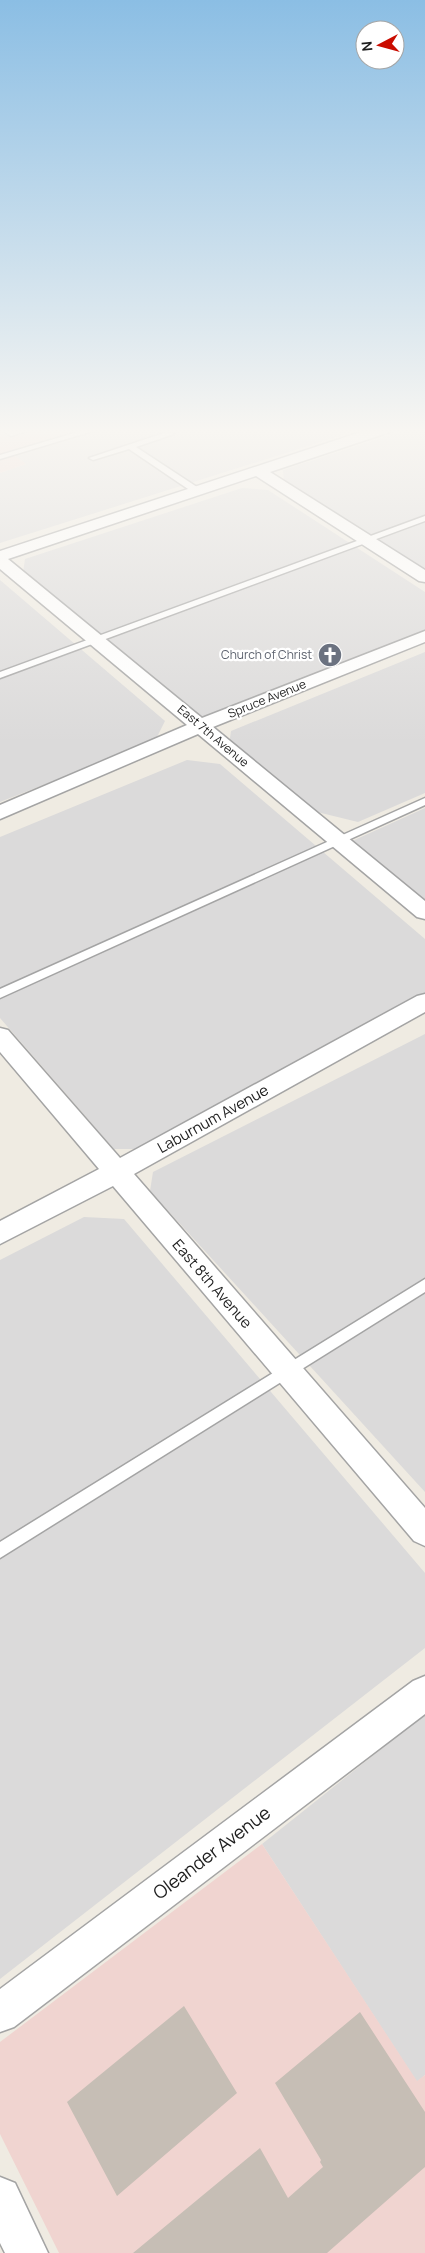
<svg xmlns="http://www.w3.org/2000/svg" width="425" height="2253" font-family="Manrope,sans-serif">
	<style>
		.residential { fill: #dbdada }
		.commercial { fill: #f0d4d0 }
		.building { fill: #c6beb5 }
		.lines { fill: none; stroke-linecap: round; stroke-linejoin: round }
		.lane-casing { stroke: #a4a4a4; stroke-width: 3 }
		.street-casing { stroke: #a4a4a4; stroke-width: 3 }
		.lane { fill: #fff; fill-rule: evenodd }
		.street { fill: #fff; fill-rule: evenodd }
		.labels { text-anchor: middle; stroke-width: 4.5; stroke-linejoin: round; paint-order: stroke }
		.far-worship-label { font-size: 12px; fill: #5b616d; stroke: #fff; text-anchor: end }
		.far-street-label { font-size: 12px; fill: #1d1d1d; stroke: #fff }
		.street-label { font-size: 15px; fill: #1d1d1d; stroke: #fff }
		.near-street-label { font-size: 18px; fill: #1d1d1d; stroke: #fff }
	</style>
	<rect width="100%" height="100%" fill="#efebe2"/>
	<!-- residential -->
	<path class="residential" d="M108,428H365L0,543V473L26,464L15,456Z
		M412,428H425V571L284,482L283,470Z
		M242,488L268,490L425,592V635L216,717H200L23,573L25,559Z
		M0,580L165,721L155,741L0,802Z
		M425,652V793L358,822L313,811L229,745L231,731Z
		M187,760L220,764L425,939V1001L135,1149H114L0,1018V837Z
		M425,808V900L350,842Z
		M425,1034V1492L150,1191L153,1172Z
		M84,1217L124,1219L425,1573V1648L0,1979V1260Z
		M425,1714V2075L417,2082L262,1844Z"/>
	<!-- commercial -->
	<path class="commercial" d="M0,428H92L11,453L26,464L0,473Z
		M262,1844L417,2081L425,2075V2253H59L0,2134V2042Z"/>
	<!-- building -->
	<path class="building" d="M184,2006L237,2093L117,2196L67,2102Z
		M360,2012L425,2112V2167L327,2253H133L260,2148L288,2198L323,2167L320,2162L321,2160L275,2083Z"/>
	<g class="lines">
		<!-- lane casing -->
		<g class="lane-casing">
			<path id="lane" d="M0,428H8L12,431L24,428H37L11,436Z
				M91,428H103L0,459V455Z
				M167,432L174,434L136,447L200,489V493H194L129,449L93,460L89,458Z
				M425,516V521L0,678V672Z
				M425,798V805L0,998V989Z
				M425,1279V1292L0,1558V1542Z"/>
		</g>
		<!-- street casing -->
		<g class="street-casing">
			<path id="street" d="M373,428H395L393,431L270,472L425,570V582L419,581L256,476L8,559L202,718L425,631V642L213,727L425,901V919L417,917L198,734L0,819V805L187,725L0,569V551Z
				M425,994V1012L134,1174L425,1508V1546L414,1541L113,1186L0,1244V1221L99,1169L0,1052V1028L8,1030L120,1158L417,996Z
				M425,1676V1714L14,2027L0,2032V1989L413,1681Z
				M0,2177L15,2183L48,2253H5L0,2243Z"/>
		</g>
		<!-- lane -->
		<use href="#lane" class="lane"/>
		<!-- street -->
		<use href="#street" class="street"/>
	</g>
	<!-- sky -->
	<linearGradient id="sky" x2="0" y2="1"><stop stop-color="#8bbee4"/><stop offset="0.58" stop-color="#f8f6f2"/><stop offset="1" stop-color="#f8f6f2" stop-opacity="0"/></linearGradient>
	<rect width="425" height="743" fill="url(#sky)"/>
	<!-- icons -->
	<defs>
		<g id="church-disc" transform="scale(1.25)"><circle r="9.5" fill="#6b7280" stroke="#fff"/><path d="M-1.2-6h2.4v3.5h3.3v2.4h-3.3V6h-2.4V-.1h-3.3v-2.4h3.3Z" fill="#fff"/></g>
	</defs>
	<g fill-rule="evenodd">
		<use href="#church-disc" x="330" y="655"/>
	</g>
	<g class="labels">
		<!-- far-worship labels -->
		<g class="far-worship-label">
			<text x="312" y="659">Church of Christ</text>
		</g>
		<!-- far-street labels -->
		<g class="far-street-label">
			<text transform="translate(267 699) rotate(-22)" y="4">Spruce Avenue</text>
			<text transform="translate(213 736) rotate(40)" y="4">East 7th Avenue</text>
		</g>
		<!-- street labels -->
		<g class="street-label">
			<text transform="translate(213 1119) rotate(-29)" y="5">Laburnum Avenue</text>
			<text transform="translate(212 1284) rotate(49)" y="5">East 8th Avenue</text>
		</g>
		<!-- near-street labels -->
		<g class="near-street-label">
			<text transform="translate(212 1853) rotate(-37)" y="6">Oleander Avenue</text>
		</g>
	</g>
	<!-- north arrow -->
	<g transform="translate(380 45) rotate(264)"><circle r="24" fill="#ffffff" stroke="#a5a5a5"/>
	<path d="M0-4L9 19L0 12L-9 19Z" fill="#ca0c00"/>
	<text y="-8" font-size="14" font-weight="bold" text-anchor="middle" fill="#1d1d1d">N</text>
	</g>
</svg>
